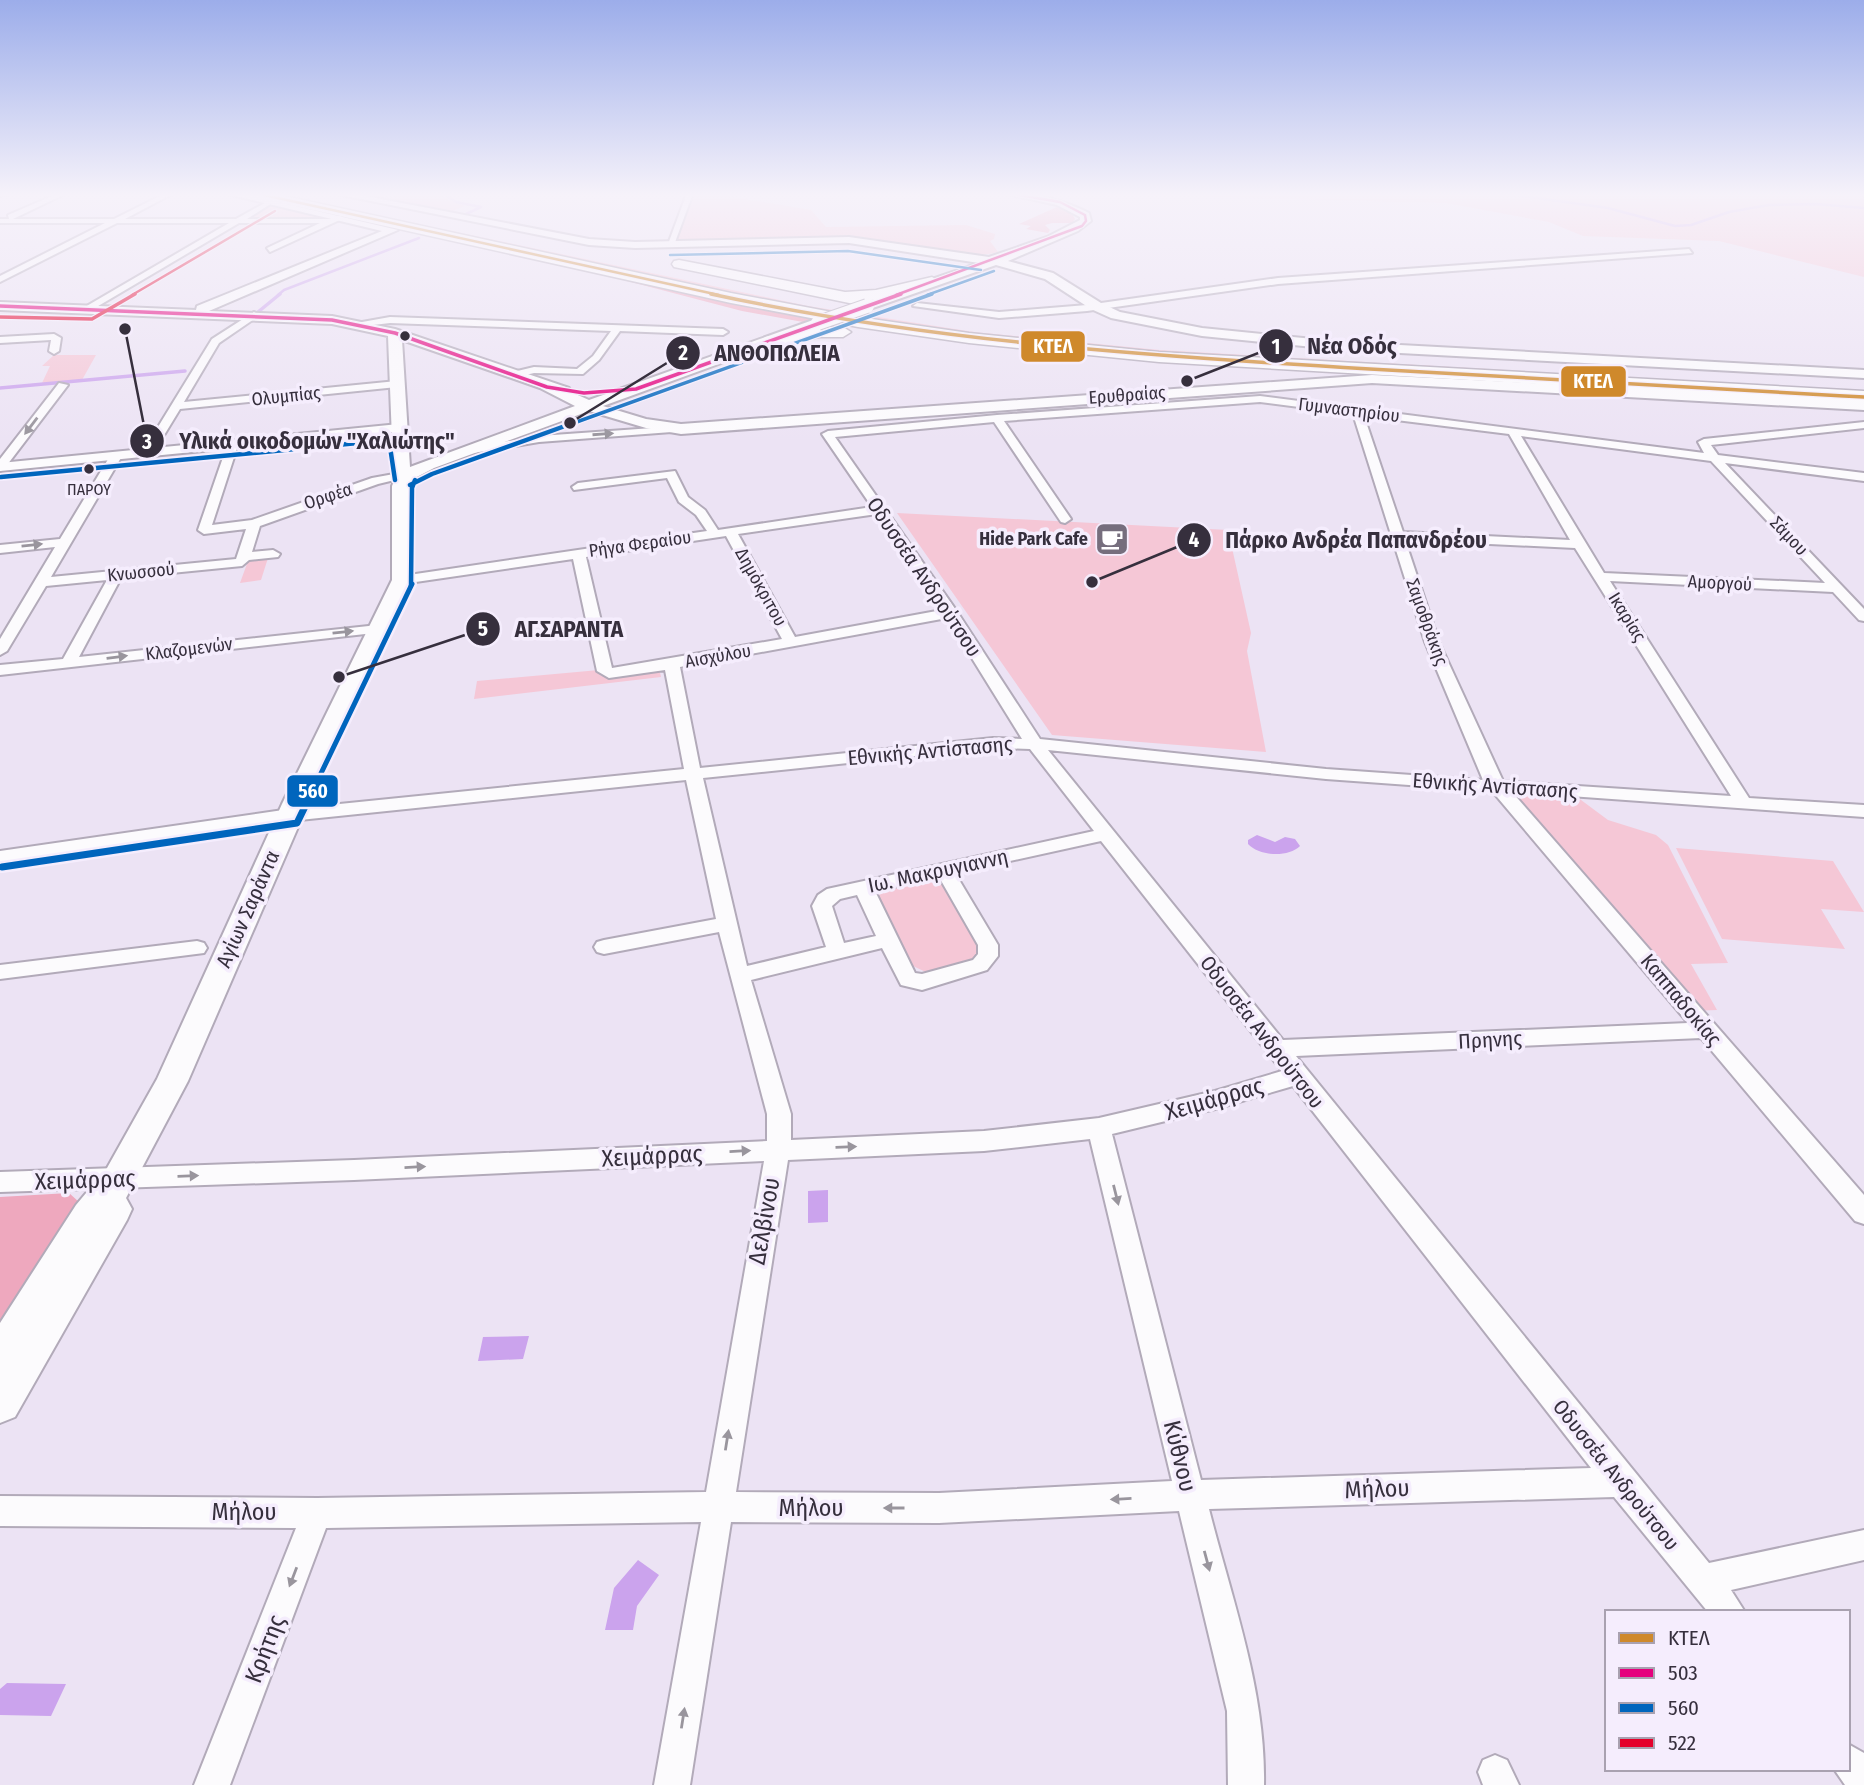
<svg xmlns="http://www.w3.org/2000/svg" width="1864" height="1785" font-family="'Fira Sans Condensed',sans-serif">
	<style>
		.green { fill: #f5c7d6 }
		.forest { fill: #eea8be }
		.water { fill: #cba3ed }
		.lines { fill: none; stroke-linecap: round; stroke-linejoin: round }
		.stream-far1 { stroke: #cba3ed; stroke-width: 2.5 }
		.stream { stroke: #cba3ed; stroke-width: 3.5 }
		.minor-casing { stroke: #b2aab9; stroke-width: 4 }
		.tertiary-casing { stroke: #b2aab9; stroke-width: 4 }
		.secondary-casing { stroke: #b2aab9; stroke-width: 4 }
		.motorway-casing { stroke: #b2aab9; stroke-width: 3 }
		.minor { fill: #fcfbfd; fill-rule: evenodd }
		.tertiary { fill: #fcfbfd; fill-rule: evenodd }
		.secondary { fill: #fcfbfd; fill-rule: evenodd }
		.motorway { fill: #fcfbfd; fill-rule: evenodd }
		.secondary-bridge-casing { stroke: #b2aab9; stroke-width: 16; stroke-linecap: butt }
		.secondary-bridge { stroke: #fcfbfd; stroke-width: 14 }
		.bus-1-far1-casing { stroke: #f5edfd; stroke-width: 4.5 }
		.bus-1-casing { stroke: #f5edfd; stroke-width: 6 }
		.bus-2-far1-casing { stroke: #f5edfd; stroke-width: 4.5 }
		.bus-2-casing { stroke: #f5edfd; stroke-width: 6 }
		.bus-3-far4-casing { stroke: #f5edfd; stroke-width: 4.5 }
		.bus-3-far3-casing { stroke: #f5edfd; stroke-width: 6 }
		.bus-3-far2-casing { stroke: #f5edfd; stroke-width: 8 }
		.bus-3-far1-casing { stroke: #f5edfd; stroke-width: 10 }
		.bus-3-casing { stroke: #f5edfd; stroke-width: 12 }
		.bus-4-far1-casing { stroke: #f5edfd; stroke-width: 4.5 }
		.bus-4-casing { stroke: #f5edfd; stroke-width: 6 }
		.bus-1-far1 { stroke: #cf892b; stroke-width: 2.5 }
		.bus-1 { stroke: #cf892b; stroke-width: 3.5 }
		.bus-2-far1 { stroke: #e5007d; stroke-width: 2.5 }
		.bus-2 { stroke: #e5007d; stroke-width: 3.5 }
		.bus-3-far4 { stroke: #0065bd; stroke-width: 2.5 }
		.bus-3-far3 { stroke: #0065bd; stroke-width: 3.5 }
		.bus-3-far2 { stroke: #0065bd; stroke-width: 4.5 }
		.bus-3-far1 { stroke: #0065bd; stroke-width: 5 }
		.bus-3 { stroke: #0065bd; stroke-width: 7 }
		.bus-4-far1 { stroke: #e4002b; stroke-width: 2.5 }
		.bus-4 { stroke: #e4002b; stroke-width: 3.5 }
		.oneway { fill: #99959d }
		.bus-dot { fill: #362f3d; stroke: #f5edfd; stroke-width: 2.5 }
		.labels { text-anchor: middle; stroke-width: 7; stroke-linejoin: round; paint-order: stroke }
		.far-bus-label { font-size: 16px; fill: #362f3d; stroke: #f5edfd }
		.far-street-label { font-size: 18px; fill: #362f3d; stroke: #f5edfd }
		.far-poi-label { font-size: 18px; font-weight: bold; fill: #362f3d; stroke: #f5edfd; text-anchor: end }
		.street-label { font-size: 21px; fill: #362f3d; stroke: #f5edfd }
		.near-street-label { font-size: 24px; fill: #362f3d; stroke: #f5edfd }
		.leader { fill: none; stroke: #362f3d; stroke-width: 2.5 }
		.callout-dot { fill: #362f3d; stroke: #f5edfd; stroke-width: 2.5 }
		.mark-label { font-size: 21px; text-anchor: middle; font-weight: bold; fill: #fff }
		.callout-label { font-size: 23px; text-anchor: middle; font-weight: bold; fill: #362f3d; stroke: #f5edfd; stroke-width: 7; stroke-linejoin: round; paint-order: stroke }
		.line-badge { stroke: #f5edfd; stroke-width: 2.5 }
		.badge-label { font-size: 19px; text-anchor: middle; font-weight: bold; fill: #fff }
	</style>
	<rect width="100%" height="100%" fill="#ece3f4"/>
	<!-- green -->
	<path class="green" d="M272,193L808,306L974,332L1160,350L1864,391L1160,352L972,333L865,318L739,295Z
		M396,193H446L442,197L465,206L445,214L353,195L395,197Z
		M693,193H709L811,210L826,227L966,225L995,234L994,239L990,241L998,252C958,263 893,241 849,238C791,234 733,240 676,242Z
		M1149,193H1864V277L1719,241L1583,236L1549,222L1446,203L1177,196Z
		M270,206H273L328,218H249Z
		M54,355H96L82,380L42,383L50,366H42Z
		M897,513L1228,530L1251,633L1247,651L1266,752L1052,735Z
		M268,558L261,580L240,583L248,561Z
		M659,668L661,677L474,699L477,681L599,670L601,676Z
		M1500,793L1577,797L1608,820L1656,835L1668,845L1728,963L1691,964L1717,1010L1691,1011Z
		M1676,848L1833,861L1864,912L1821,909L1845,949L1722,939Z
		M931,880L942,884L979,949L974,961L930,974L913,966L877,895L882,889Z"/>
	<!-- forest -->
	<path class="forest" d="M1059,206L1070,210L1075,219L1072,223H1052L1045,225L1050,230L1048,233L1026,229L1031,226L1019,224Z
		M562,264L816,317L803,322L742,311Z
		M69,1193L79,1202L0,1328V1197Z"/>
	<!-- water -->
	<path class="water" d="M1257,835L1275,842L1285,837L1295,839L1300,846C1288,858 1259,856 1248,844V840Z
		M828,1190V1222L808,1223V1191Z
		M529,1336L523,1359L478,1361L483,1337Z
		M638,1560L659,1575L637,1606L633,1630H605L614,1588Z
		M7,1683L66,1684L51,1716L0,1715V1689Z"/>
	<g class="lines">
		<!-- stream-far1 -->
		<path class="stream-far1" d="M453,193L447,196L456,202L481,207L464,215
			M1502,193L1608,208L1675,226L1691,225L1729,212L1769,205L1816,204L1864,208
			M278,295L284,290L419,238"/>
		<!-- stream -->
		<path class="stream" d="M258,312L280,294
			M0,388L185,371"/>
		<!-- minor casing -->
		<g class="minor-casing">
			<path id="minor" d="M0,193H13L0,196Z
				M59,193H67L13,219H114L166,193H174L125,219H236L270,200L272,203L247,219H330L340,216L344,218L270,252L267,248L320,223H239L88,312L84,309L85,307L229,223H117L0,282V276L105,223H0V219H9L8,215Z
				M687,193H693L674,245L667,247Z
				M1689,249L1692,253L1278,284L1087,311L999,318L913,306L917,303L999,312L1087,305L1278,278Z
				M254,312L259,315L257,317L219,343L184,402L397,381L402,384L397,387L180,409L152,455H144L142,453L212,339Z
				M390,317L723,329L728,332L723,335L620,331L599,360L583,374L534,373L513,378L508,375L509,373L534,367L577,369L593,356L611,331L390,323L356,327L351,324Z
				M54,334L61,338L59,351L54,354L49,351L51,340L0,343V337Z
				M59,383L68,385L4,469L0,471V459Z
				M1260,396L1704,453L1698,442L1704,439L1864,422V428L1711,445L1718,455L1864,473V481L1725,463L1864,609V621L1859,620L1833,592L1610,581L1749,798L1864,805V817L1512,792L1864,1195V1224L1855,1221L1701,1038L1296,1056L1709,1563L1864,1530V1560L1731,1590L1745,1612H1708L1614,1497L1209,1509C1232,1600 1266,1691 1264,1785H1228L1227,1711L1179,1511L939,1523L731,1522L690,1785H654L701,1522L326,1528L230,1785H194L296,1528L0,1526V1496L317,1498L706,1492L764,1161L354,1180L0,1192V1172L354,1160L767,1141V1114L719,932L604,954L597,952L594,947L597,942L604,940L716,919L686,780L290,821L0,863V851L290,809L684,769L665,670L609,678L597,671L573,559L402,584L395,580L402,576L707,531L696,515L679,502L667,478L574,490L572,487L578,483L675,471L688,497L705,510L718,530L872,507L822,434L828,431L997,415ZM1260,402L1353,414L1425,642L1483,780L1326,769L1040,739L958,613L835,437L994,422L1061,522L1065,523L1071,519L1004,421ZM1364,416L1509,434L1570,540L1403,532ZM1521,436L1711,461L1825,583L1604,573ZM877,514L942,610L795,637L738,534ZM726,536L782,639L612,668L586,557ZM1405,540L1575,548L1731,796L1503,781L1439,642ZM947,618L1022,739L993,738L700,768L680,667ZM993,748L1030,749L1094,831L827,889L818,895L812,906L826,947L747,966L703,778ZM1048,750L1326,779L1492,791L1688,1023L1283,1040ZM1101,841L1282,1071L1215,1091L1099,1118L984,1131L791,1140V1114L751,980L882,948L901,985L922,990L987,970L998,956V945L955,873ZM939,877L978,945V954L973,960L922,974L915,973L875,891ZM857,895L876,936L844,943L832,906L840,899ZM1293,1086L1591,1468L1201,1480L1112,1134L1215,1109ZM1090,1139L1172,1481L939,1493L736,1492L788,1160L984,1151Z
				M681,426L685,427V431L539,442L467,454L461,451L467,448L539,436Z
				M228,443L238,445L212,525L252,520L372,478L405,472L411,476L378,484L260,526L252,552L273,550L280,554L278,557L249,560L242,566L121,578L79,657L378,625L385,629L383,632L0,675V665L63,659L107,580L46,586L7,651L0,655V639L55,547L0,553V545L60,539L110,456L116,453L122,456L51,577L236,559L246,529L204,534L198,530Z
				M197,941L204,943L207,948L204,953L0,979V965Z
				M1848,1744L1864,1753V1785H1845L1834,1769H1848Z
				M1495,1755L1507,1760L1519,1785H1483L1478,1772L1483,1760Z"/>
		</g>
		<!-- tertiary casing -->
		<g class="tertiary-casing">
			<path id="tertiary" d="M399,424L404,425V431L0,471V463Z"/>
		</g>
		<!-- secondary casing -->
		<g class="secondary-casing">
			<path id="secondary" d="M223,193H240L398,230L209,311L332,316L395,329L569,388L571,392L589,400L813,320H823V326L603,406L646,419L681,424L1372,375L1864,400V410L1372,383L681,434L646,428L589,411L434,468L413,479L410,486L412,580L308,804L188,1081L126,1198L132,1209L127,1220L15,1417L0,1423V1323L76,1205L107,1168L157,1079L282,804L392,580V486L396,476L393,465L388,336L332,324L0,310V302L196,310L197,306L382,231ZM402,340L540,388L575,406L410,467Z
				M331,193H350L589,239L635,242L849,237L989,257L1047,237L1080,220V217L1057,205L1003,193C1034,192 1061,199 1089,213L1091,221L1078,231L1008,261L1053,273L1101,303L1120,312L1202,328L1344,342L1864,370V378L1344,350L1202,336L1111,318L1091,309L1045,279L996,265L867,310L862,309V303L979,263L849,243L635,248L589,245Z"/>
		</g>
		<!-- motorway casing -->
		<g class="motorway-casing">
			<path id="motorway" d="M249,193H271L731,293L858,317L969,333L1159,352L1864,391V403L1159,362L969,343L858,327L731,303L255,197Z
				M679,260L845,292L876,290L932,277L940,282L937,285L854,304L674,267L672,264L674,261Z
				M819,327H843L851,332L843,337H819L771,346L762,341L765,337Z"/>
		</g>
		<!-- minor -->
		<use href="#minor" class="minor"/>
		<!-- tertiary -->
		<use href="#tertiary" class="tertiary"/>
		<!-- secondary -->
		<use href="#secondary" class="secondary"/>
		<!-- motorway -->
		<use href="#motorway" class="motorway"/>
		<!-- secondary-bridge casing -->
		<g class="secondary-bridge-casing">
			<path id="secondary-bridge" d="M818,323L867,306"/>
		</g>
		<!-- secondary-bridge -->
		<use href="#secondary-bridge" class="secondary-bridge"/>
		<!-- bus-1-far1 casing -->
		<g class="bus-1-far1-casing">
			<path id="bus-1-far1" d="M255,193L719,295"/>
		</g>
		<!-- bus-1 casing -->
		<g class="bus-1-casing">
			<path id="bus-1" d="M711,294C928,341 1148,356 1370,369C1534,378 1699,388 1864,397"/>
		</g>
		<!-- bus-2-far1 casing -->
		<g class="bus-2-far1-casing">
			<path id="bus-2-far1" d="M896,295L1082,226L1086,221L1085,215L1060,202L1008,193"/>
		</g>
		<!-- bus-2 casing -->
		<g class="bus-2-casing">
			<path id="bus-2" d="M0,306L332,320L395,333L547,387L584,393L636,389L901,294"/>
		</g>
		<!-- bus-3-far4 casing -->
		<g class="bus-3-far4-casing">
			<path id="bus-3-far4" d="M670,255L848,251L981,270
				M927,295L994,271"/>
		</g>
		<!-- bus-3-far3 casing -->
		<g class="bus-3-far3-casing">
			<path id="bus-3-far3" d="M571,424L932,294"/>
		</g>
		<!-- bus-3-far2 casing -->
		<g class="bus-3-far2-casing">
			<path id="bus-3-far2" d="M1,477L389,440L395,480
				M410,485L432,474L576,422
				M411,586L412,488L415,480"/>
		</g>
		<!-- bus-3-far1 casing -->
		<g class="bus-3-far1-casing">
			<path id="bus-3-far1" d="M313,790L412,584"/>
		</g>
		<!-- bus-3 casing -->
		<g class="bus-3-casing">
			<path id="bus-3" d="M2,867L297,823L314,788"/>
		</g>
		<!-- bus-4-far1 casing -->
		<g class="bus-4-far1-casing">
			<path id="bus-4-far1" d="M132,295L275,211"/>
		</g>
		<!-- bus-4 casing -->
		<g class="bus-4-casing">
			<path id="bus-4" d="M0,317L92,319L135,294"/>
		</g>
		<!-- bus-1-far1 -->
		<use href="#bus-1-far1" class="bus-1-far1"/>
		<!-- bus-1 -->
		<use href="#bus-1" class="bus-1"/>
		<!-- bus-2-far1 -->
		<use href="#bus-2-far1" class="bus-2-far1"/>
		<!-- bus-2 -->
		<use href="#bus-2" class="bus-2"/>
		<!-- bus-3-far4 -->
		<use href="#bus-3-far4" class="bus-3-far4"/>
		<!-- bus-3-far3 -->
		<use href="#bus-3-far3" class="bus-3-far3"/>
		<!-- bus-3-far2 -->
		<use href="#bus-3-far2" class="bus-3-far2"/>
		<!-- bus-3-far1 -->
		<use href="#bus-3-far1" class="bus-3-far1"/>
		<!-- bus-3 -->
		<use href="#bus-3" class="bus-3"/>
		<!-- bus-4-far1 -->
		<use href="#bus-4-far1" class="bus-4-far1"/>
		<!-- bus-4 -->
		<use href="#bus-4" class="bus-4"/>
	</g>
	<!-- one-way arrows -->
	<defs><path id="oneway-solid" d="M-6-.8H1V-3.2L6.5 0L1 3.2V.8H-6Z" transform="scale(1.75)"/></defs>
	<g class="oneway">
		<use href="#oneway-solid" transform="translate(31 426) rotate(127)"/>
		<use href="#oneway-solid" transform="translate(603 434) rotate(-4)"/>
		<use href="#oneway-solid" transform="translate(32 545) rotate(-6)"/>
		<use href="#oneway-solid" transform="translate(343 632) rotate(-6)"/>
		<use href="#oneway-solid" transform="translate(117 657) rotate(-7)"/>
		<use href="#oneway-solid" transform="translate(846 1147) rotate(-2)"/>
		<use href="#oneway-solid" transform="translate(740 1151) rotate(-3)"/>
		<use href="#oneway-solid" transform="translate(415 1167) rotate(-3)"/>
		<use href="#oneway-solid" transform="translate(188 1176) rotate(-2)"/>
		<use href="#oneway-solid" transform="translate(1116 1195) rotate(76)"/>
		<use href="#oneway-solid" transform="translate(727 1440) rotate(-81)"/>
		<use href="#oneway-solid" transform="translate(1121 1499) rotate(177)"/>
		<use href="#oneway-solid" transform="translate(894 1508) rotate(-180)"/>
		<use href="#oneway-solid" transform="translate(1207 1561) rotate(75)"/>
		<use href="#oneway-solid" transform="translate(293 1577) rotate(111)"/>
		<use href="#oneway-solid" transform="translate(683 1718) rotate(-81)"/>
	</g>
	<!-- sky -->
	<linearGradient id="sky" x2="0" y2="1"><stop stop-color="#9cadea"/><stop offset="0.44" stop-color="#f6f2fa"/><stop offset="1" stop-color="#f6f2fa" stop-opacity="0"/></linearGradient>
	<rect width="1864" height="443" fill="url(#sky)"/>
	<!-- icons -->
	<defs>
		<g id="cafe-square" transform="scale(1.75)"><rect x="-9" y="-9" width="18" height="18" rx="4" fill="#766e7d" stroke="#f5edfd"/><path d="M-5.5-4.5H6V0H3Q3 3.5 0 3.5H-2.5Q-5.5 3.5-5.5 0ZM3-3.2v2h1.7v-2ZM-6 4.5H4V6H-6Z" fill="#fff"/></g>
	</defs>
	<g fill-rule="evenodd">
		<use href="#cafe-square" x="1112" y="539"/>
	</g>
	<!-- markers -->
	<g class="bus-dot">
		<circle cx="405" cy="336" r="6"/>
		<circle cx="89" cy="469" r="6"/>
	</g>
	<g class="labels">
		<!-- far-bus labels -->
		<g class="far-bus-label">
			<text x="89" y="495">ΠΑΡΟΥ</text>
		</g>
		<!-- far-street labels -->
		<g class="far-street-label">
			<text transform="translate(1127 395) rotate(-4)" y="6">Ερυθραίας</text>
			<text transform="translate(286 396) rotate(-6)" y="6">Ολυμπίας</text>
			<text transform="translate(1349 410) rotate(7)" y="6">Γυμναστηρίου</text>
			<text transform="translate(328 496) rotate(-18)" y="6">Ορφέα</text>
			<text transform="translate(1789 536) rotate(47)" y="6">Σάμου</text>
			<text transform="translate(640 544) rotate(-8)" y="6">Ρήγα Φεραίου</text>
			<text transform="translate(141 572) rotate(-6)" y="6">Κνωσσού</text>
			<text transform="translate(1720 583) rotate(3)" y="6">Αμοργού</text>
			<text transform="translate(761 587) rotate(61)" y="6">Δημόκριτου</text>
			<text transform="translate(1627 617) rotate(58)" y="6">Ικαρίας</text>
			<text transform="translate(1427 622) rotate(70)" y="6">Σαμοθράκης</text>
			<text transform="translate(189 649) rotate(-7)" y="6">Κλαζομενών</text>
			<text transform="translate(718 656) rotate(-10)" y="6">Αισχύλου</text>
		</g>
		<!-- far-poi labels -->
		<g class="far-poi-label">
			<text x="1088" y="545">Hide Park Cafe</text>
		</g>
		<!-- street labels -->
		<g class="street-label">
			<text transform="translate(924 577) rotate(56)" y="7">Οδυσσέα Ανδρούτσου</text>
			<text transform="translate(930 751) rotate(-5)" y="7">Εθνικής Αντίστασης</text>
			<text transform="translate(1495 786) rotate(4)" y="7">Εθνικής Αντίστασης</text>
			<text transform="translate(938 871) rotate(-12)" y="7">Ιω. Μακρυγιαννη</text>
			<text transform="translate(248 909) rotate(-66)" y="7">Αγίων Σαράντα</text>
			<text transform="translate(1681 1000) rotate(50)" y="7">Καππαδοκίας</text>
			<text transform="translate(1262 1032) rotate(52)" y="7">Οδυσσέα Ανδρούτσου</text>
			<text transform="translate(1490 1040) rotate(-3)" y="7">Πρηνης</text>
			<text transform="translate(1616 1475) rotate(51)" y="7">Οδυσσέα Ανδρούτσου</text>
		</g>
		<!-- near-street labels -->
		<g class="near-street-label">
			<text transform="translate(1214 1099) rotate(-16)" y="8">Χειμάρρας</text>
			<text transform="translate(652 1156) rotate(-3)" y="8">Χειμάρρας</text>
			<text transform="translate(85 1180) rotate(-2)" y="8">Χειμάρρας</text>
			<text transform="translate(764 1221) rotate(-80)" y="8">Δελβίνου</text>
			<text transform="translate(1180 1456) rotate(76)" y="8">Κύθνου</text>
			<text transform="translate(1377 1489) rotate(-2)" y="8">Μήλου</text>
			<text x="811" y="1516">Μήλου</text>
			<text x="244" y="1520">Μήλου</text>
			<text transform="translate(265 1649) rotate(-69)" y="8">Κρήτης</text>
		</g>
	</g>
	<!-- callouts -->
	<path class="leader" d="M1187 381L1276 346M570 423L683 353M125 329L147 441M1092 582L1194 540M339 677L483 629"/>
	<g class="callout-dot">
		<circle cx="1187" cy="381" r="7"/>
		<circle cx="570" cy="423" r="7"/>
		<circle cx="125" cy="329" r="7"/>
		<circle cx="1092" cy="582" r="7"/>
		<circle cx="339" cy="677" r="7"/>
		<circle cx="1276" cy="346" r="18"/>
		<circle cx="683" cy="353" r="18"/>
		<circle cx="147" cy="441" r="18"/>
		<circle cx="1194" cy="540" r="18"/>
		<circle cx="483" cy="629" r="18"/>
	</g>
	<g class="mark-label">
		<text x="1276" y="354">1</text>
		<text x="683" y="360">2</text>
		<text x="147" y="449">3</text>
		<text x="1194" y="547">4</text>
		<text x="483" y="636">5</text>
	</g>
	<g class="callout-label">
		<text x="1352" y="354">Νέα Οδός</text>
		<text x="777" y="361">ΑΝΘΟΠΩΛΕΙΑ</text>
		<text x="317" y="449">Υλικά οικοδομών "Χαλιώτης"</text>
		<text x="1356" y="548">Πάρκο Ανδρέα Παπανδρέου</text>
		<text x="569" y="637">ΑΓ.ΣΑΡΑΝΤΑ</text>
	</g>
	<g class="line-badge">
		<rect x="1020" y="330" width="66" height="33" rx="7" fill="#cf892b"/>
		<rect x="1560" y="365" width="67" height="33" rx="7" fill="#cf892b"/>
		<rect x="286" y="774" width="53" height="34" rx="7" fill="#0065bd"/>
	</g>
	<g class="badge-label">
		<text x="1053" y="353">ΚΤΕΛ</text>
		<text x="1593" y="388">ΚΤΕΛ</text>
		<text x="313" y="798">560</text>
	</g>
	<!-- legend -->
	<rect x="1605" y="1610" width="245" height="161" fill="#f5edfd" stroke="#a9a1b0" stroke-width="2"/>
	<rect x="1619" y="1633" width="35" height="10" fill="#cf892b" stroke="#a9a1b0" stroke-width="2"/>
	<text x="1668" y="1645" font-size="21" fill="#362f3d">ΚΤΕΛ</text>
	<rect x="1619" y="1668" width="35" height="10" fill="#e5007d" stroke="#a9a1b0" stroke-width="2"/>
	<text x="1668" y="1680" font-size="21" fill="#362f3d">503</text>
	<rect x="1619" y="1703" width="35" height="10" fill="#0065bd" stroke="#a9a1b0" stroke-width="2"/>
	<text x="1668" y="1715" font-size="21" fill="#362f3d">560</text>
	<rect x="1619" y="1738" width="35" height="10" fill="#e4002b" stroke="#a9a1b0" stroke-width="2"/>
	<text x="1668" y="1750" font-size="21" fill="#362f3d">522</text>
</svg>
